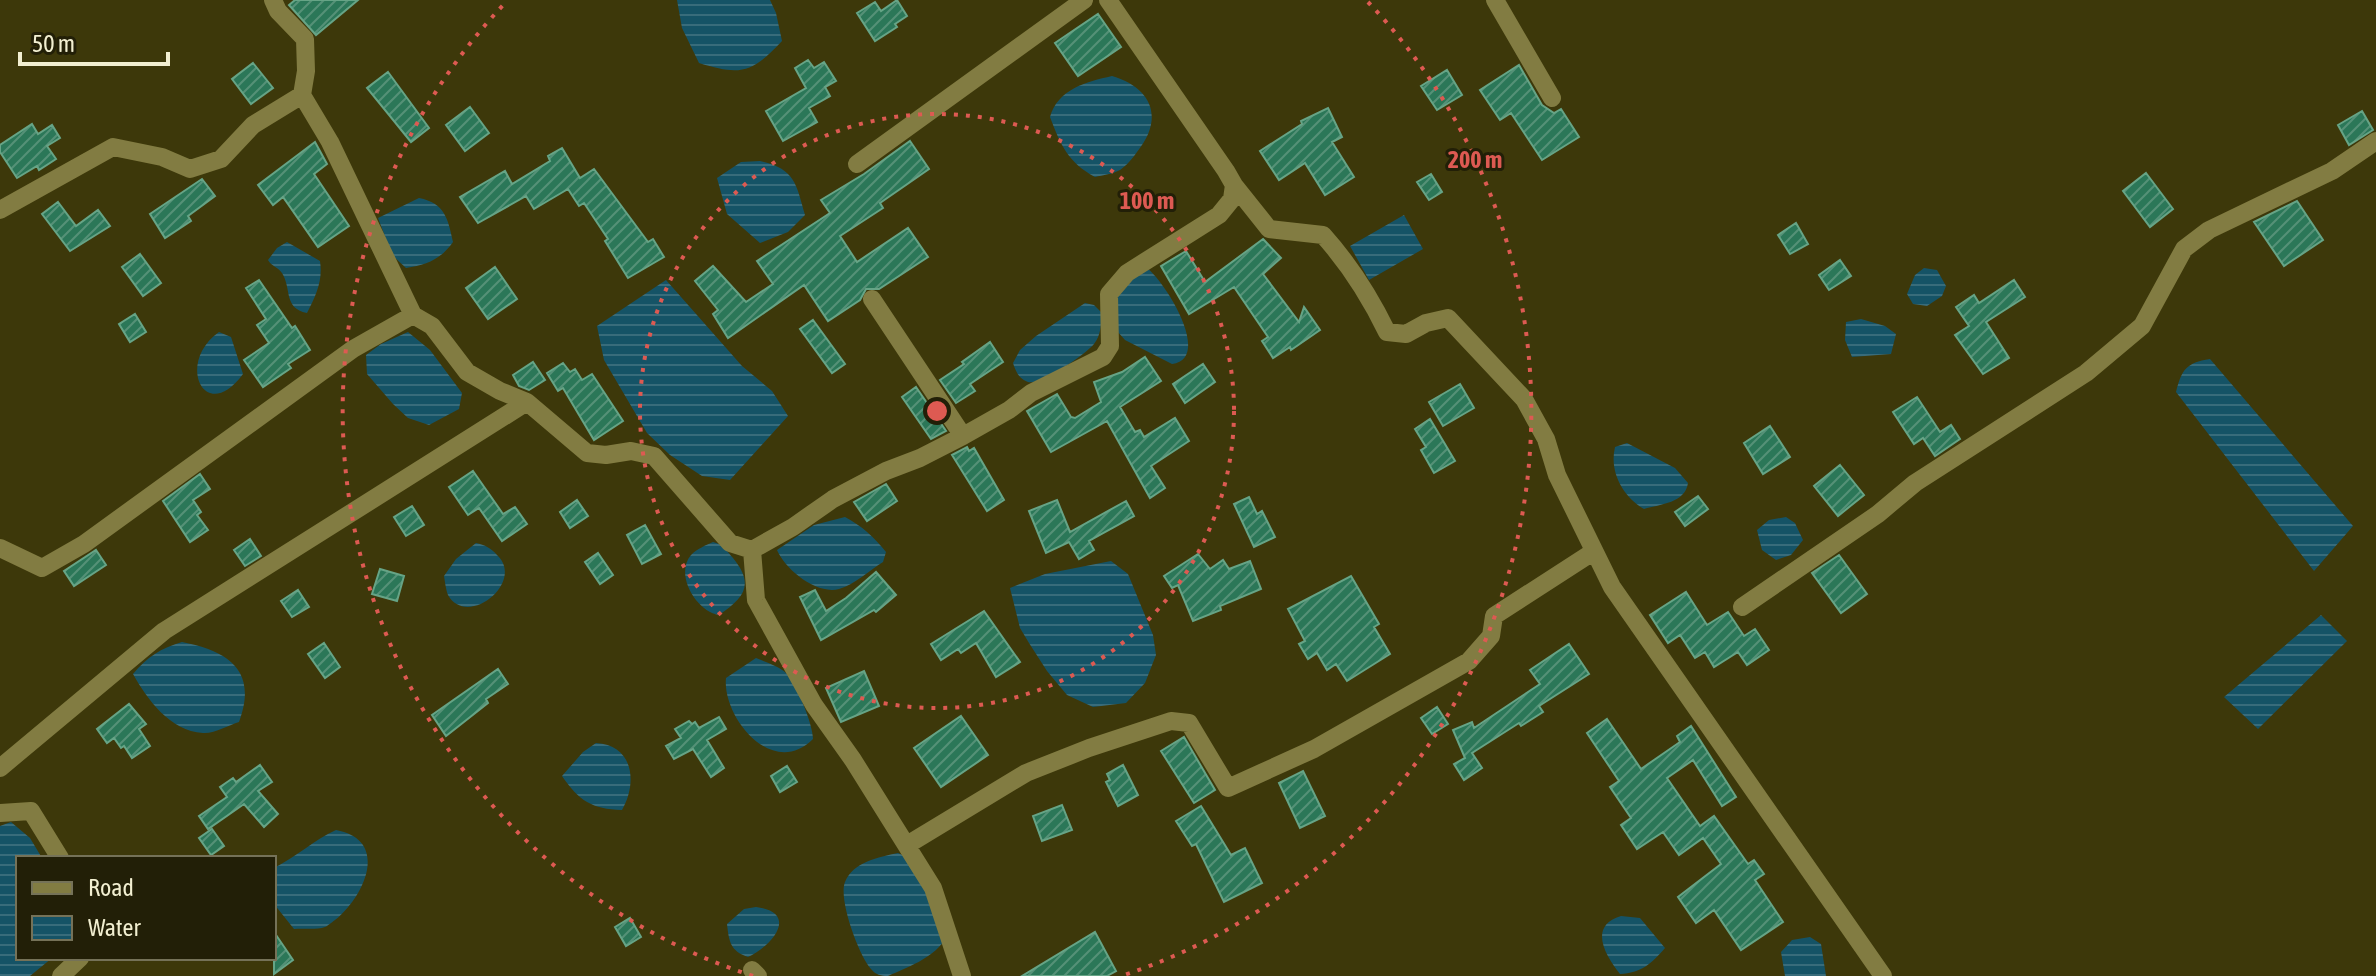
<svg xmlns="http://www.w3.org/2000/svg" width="2376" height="976" font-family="'Asap Condensed',sans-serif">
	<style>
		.water { fill: url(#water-rules) }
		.building { fill: url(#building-hatch); stroke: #66a486; stroke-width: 2 }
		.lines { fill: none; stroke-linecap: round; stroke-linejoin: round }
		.street { stroke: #827c42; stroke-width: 18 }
		.ring { fill: none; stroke: #dd5a52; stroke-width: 4; stroke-dasharray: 4 8 }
		.centre { fill: #dd5a52; stroke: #221f07; stroke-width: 4 }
		.ring-label { font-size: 24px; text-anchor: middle; font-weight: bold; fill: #dd5a52; stroke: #221f07; stroke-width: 6; stroke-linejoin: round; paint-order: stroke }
	</style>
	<defs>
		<pattern id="water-rules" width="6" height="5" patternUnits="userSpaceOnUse" patternTransform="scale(2)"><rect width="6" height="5" fill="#155366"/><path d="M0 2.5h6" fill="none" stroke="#386c7b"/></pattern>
		<pattern id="building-hatch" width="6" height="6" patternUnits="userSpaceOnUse" patternTransform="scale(2)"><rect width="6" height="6" fill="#2b7758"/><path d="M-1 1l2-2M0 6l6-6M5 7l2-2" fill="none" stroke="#559177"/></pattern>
	</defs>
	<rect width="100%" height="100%" fill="#3d380a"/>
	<!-- water -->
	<path class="water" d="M677,0H770L776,13L782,41C752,73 741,76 699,63L682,28Z
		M1112,76C1153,88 1164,119 1137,152C1133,158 1126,166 1120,170C1113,174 1103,175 1095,177C1068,162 1061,146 1050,117C1058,89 1086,82 1112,76Z
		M760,161C795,169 796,183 805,215L788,232L760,243L727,214L717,178L741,162Z
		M419,198C445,203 448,219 453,242C441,259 427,265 406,268L392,255L378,218Z
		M1404,215L1423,249L1369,280L1350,246Z
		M287,242L320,261C323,281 316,295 307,313C283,308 292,289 282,273C277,266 272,267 268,260L277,248Z
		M1924,268L1937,270L1946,286L1942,296L1927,306L1913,304L1907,294L1915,275Z
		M1148,269C1165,282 1213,358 1172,364L1125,340L1117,331V293L1138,273Z
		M666,280L742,366L772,391L788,416L730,480L702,476L670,455L647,433L604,360L597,326Z
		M1085,303L1094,305L1102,313C1101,324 1101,335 1094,344C1086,354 1040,386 1028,382C1019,379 1016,372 1013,363L1020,350L1036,336Z
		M1861,319L1885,326L1896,334L1891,354L1852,357L1845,340L1846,322Z
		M219,332L231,337L243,374C205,426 175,363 219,332Z
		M408,332L430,350L462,393L459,409L429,425L408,418L393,404L367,374L366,355L381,344Z
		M2210,359L2353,526L2314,571L2176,392C2182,369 2186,363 2210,359Z
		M1627,443L1675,468L1688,483C1685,503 1661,504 1644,509C1623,497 1609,472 1615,447Z
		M845,517C862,526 874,537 886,552L883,562C870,570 854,585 839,589C816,595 785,569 777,550L814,525Z
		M1786,517L1795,523L1803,540L1791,555L1776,560L1762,550L1757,530L1769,520Z
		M713,542C722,544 727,551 733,558C755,585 744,598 719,615C697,612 674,575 691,555C697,549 706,545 713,542Z
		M476,543C485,545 491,548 497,555C526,582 467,629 448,595C446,590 445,582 444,576L456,559Z
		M1111,561L1128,574L1153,635L1156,655L1145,683L1126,703L1093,707L1067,695L1047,671L1029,643L1020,628L1010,588L1045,574Z
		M2321,615L2347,641L2258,729L2224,697Z
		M182,642C229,651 258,671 239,722C229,725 214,734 203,733C170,731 147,699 133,674C147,657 161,648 182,642Z
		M756,658C765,662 779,666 786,673C796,683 813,724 813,739C772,780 722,716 726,678Z
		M596,743C633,745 638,782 622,810C592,809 579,801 562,776L583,752Z
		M11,822L30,838L42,858H18V958H52L30,976H0V826Z
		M336,830C390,840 365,896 335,920C335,920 326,927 325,927C317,930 303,928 294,929L274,904V868C296,857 314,840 336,830Z
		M898,853L909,858L918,872L944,941C931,959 908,967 888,976C881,976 876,975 871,969C859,956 838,899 845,882C853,862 879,857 898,853Z
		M756,907C800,913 772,946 748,957C730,951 729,941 727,924L744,909Z
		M1621,916L1640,918L1665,948C1651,964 1641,973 1620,974C1605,955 1588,926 1621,916Z
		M1810,937L1821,944L1826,976H1785L1781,952L1792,940Z"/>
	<!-- building -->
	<path class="building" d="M295,0H358L316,35L289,5Z
		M897,0L907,16L895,24L897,27L875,41L857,13L875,2L881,11Z
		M1098,14L1121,47L1078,76L1055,43Z
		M808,60L814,68L824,62L836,81L825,87L830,96L809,108L817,122L783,141L766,111L806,88L795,68Z
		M253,63L273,88L251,104L232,79Z
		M1519,65L1542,105L1554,113L1561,109L1579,137L1542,160L1511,113L1500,120L1480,90Z
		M1447,70L1462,95L1437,110L1421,86Z
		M388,72L429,128L411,142L367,88Z
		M470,107L489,133L465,151L446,125Z
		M1328,108L1342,137L1332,142L1354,177L1325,195L1305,163L1279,180L1260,151L1302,124L1301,121Z
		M2362,111L2373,130L2349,145L2338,125Z
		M32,124L38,134L52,125L60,138L47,146L56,159L39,170L37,166L17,178L0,152V145Z
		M910,141L929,169L880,203L883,208L840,236L857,262L908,228L928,257L879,289H866L860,300L828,321L804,285L728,338L713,314L718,310L695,281L713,266L746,302L773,284L757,261L830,213L821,200L864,174Z
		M315,142L327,164L314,174L349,226L318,247L283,197L273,205L258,185Z
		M562,148L580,178L594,169L648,242L653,239L664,257L628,278L605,241L608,239L584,203L579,206L568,189L534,209L526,196L478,223L460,197L505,171L512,184L550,161L548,156Z
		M2146,173L2173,209L2150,227L2123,191Z
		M1431,174L1442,192L1429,200L1417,182Z
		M202,179L215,196L188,216L191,221L165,238L150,214Z
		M2297,201L2323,240L2284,266L2254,222Z
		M58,202L76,226L98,210L110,226L70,251L42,214Z
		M1796,223L1808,244L1790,254L1778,235Z
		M1263,239L1281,258L1263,274L1299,322L1304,307L1320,330L1291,350L1290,347L1273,358L1262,341L1268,337L1234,287L1189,314L1161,266L1186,251L1205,282Z
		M140,254L161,283L143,296L122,267Z
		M1840,260L1851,276L1829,290L1819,275Z
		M495,267L517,299L488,319L466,288Z
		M259,280L292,328L295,326L310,350L288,364L291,368L263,387L244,360L269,343L257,325L266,319L246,288Z
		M2014,280L2025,297L1986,322L2009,358L1983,374L1955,335L1969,326L1956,307L1974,295L1979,303Z
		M135,314L146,332L130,342L119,324Z
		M813,320L845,364L832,373L800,329Z
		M990,342L1003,362L970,384L975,391L956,403L940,380L964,364L962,362Z
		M1145,357L1161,381L1120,407L1135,432L1140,430L1144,437L1175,418L1189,441L1151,466L1165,488L1150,498L1107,421L1051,452L1027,411L1057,394L1071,417L1075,418L1101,402L1094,382L1122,372Z
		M533,362L545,380L529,390L519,386L513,375Z
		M563,363L570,372L575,369L582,380L592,374L623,421L594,440L563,388L558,391L547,373Z
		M1203,364L1215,382L1185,403L1173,384Z
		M1460,384L1474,408L1443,426L1429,402Z
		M916,387L946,431L931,439L902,397Z
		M1917,397L1940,432L1951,425L1960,439L1935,456L1923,438L1914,444L1893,412Z
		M1430,419L1455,461L1434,473L1421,450L1426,447L1415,429Z
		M1770,426L1790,457L1763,474L1744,443Z
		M967,447L969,451L974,448L1004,500L987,511L952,455Z
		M1840,465L1864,495L1838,516L1814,486Z
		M473,471L503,514L515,507L527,524L502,541L479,508L468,515L449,487Z
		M200,474L210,489L193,500L201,512L197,515L208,530L190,542L163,501Z
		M886,484L897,501L867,521L854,502Z
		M1698,496L1708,509L1685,526L1675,512Z
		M1249,497L1257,514L1262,511L1275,537L1254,547L1234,504Z
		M577,500L588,516L570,528L560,512Z
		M1057,500L1070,532L1126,501L1134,516L1089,541L1094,550L1079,559L1069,542L1046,553L1029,511Z
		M412,506L424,525L406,536L394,517Z
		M645,525L661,554L642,564L627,535Z
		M250,539L261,556L245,566L234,550Z
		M96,550L106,565L74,586L64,571Z
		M598,553L613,575L600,584L585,562Z
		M1198,554L1210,569L1223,560L1229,569L1250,561L1261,589L1220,606L1221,610L1193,621L1178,585L1172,588L1164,576Z
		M1839,555L1867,594L1841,613L1812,573Z
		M380,569L404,576L397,601L372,594Z
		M876,572L896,595L876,612L874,610L821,640L800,597L815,590L826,611L846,598Z
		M1351,576L1379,624L1374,627L1390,654L1347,681L1336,664L1327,670L1317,653L1308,659L1299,644L1305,641L1288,609Z
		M298,590L309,607L292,617L281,601Z
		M1686,592L1707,625L1728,612L1744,636L1755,629L1769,650L1747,665L1738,652L1714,667L1705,652L1695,658L1680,635L1668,643L1650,615Z
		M984,611L1020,662L996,677L976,643L961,653L958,649L941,660L931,644Z
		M324,643L340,667L325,678L308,654Z
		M1569,644L1589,674L1539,706L1543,712L1521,726L1519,723L1472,753L1482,768L1464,780L1454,764L1465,758L1453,730L1472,722L1474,728L1540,684L1530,670Z
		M498,669L508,684L486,699L488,703L446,736L432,715Z
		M864,671L879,706L841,722L826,688Z
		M129,704L146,724L139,729L150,746L132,758L124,746L121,748L114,738L107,743L97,729Z
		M1437,707L1448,724L1432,734L1421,718Z
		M961,716L988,755L941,787L914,748Z
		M719,717L726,729L707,740L724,768L711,777L693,749L674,759L666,746L681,738L675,729L689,721L692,724L695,722L699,728Z
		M1607,719L1641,769L1680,742L1677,736L1691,726L1736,797L1722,806L1693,760L1667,778L1700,826L1714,816L1748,864L1754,860L1764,874L1755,880L1783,922L1741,950L1714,910L1696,923L1678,897L1721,864L1703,838L1679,855L1663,832L1637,849L1621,825L1631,818L1610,787L1619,781L1587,733Z
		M1184,737L1215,790L1194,803L1161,751Z
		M260,765L272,782L258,791L278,814L264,827L244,804L208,829L199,816L227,797L220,787L233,778L236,782Z
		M1123,765L1138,795L1118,806L1106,782L1110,780L1107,774Z
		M787,766L797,782L780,792L771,776Z
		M1303,771L1325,816L1300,828L1279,783Z
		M1062,805L1072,830L1042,841L1033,816Z
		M1201,806L1231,855L1245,848L1262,883L1224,902L1196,844L1192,846L1176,821Z
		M212,829L224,846L211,855L199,838Z
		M630,918L641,937L626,946L615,927Z
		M274,932L293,960L274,974Z
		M1095,932L1116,971L1107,976H1022Z"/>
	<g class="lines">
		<!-- street -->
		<path class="street" d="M1495,0L1552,98
			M302,95L330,142L413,315
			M857,164L1084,0
			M1234,185L1269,229L1323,235C1349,264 1370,297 1387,332L1406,334L1426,323L1448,318L1524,399L1546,439L1557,475L1612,587L1883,976
			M0,210L113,147L162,157L190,169L221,159L253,125L302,95L306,71L305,39L278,11L273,0
			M872,299L963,436
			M0,548L42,568L84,544L353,349L413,315L432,326L467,372L500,391L527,402L587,453L606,455L631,451L654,456L730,543L752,550L793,527L833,499L886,471L920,458L963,436L1009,410L1031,393L1103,357L1110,346L1109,294L1127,273L1219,215L1232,199L1234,185L1226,171L1108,0
			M752,550L756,600L814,705L853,760L933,888L962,976
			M1742,607L1878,514L1915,483L2086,373L2142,326L2184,249L2209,230L2332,171L2376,141
			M0,768L164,631L527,402
			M0,813L31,811L60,858
			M907,845L1026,773L1089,748L1171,721L1189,723L1228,788L1314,749L1469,661L1491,636L1494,616L1593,552
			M752,970L758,976
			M61,976L80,958"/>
	</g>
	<!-- distance rings -->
	<g class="ring">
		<circle cx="937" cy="411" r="297"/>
		<path d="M753 976A594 594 0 0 1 506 2M1368 2A594 594 0 0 1 1121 976"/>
	</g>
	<circle cx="937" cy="411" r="12" class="centre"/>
	<g class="ring-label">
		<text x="1475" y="168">200 m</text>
		<text x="1147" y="209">100 m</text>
	</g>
	<!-- legend -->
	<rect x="16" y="856" width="260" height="104" fill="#221f07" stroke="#757258" stroke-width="2"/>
	<rect x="32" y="882" width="40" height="12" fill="#827c42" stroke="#757258" stroke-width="2"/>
	<text x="88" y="896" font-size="24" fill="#f2efd1">Road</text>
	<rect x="32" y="916" width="40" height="24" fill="url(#water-rules)" stroke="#757258" stroke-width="2"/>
	<text x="88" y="936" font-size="24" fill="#f2efd1">Water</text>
	<!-- scale -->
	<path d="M20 52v12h148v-12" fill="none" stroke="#f2efd1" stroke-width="4"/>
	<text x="32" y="52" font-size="24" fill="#f2efd1" stroke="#221f07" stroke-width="6" paint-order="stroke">50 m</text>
</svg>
